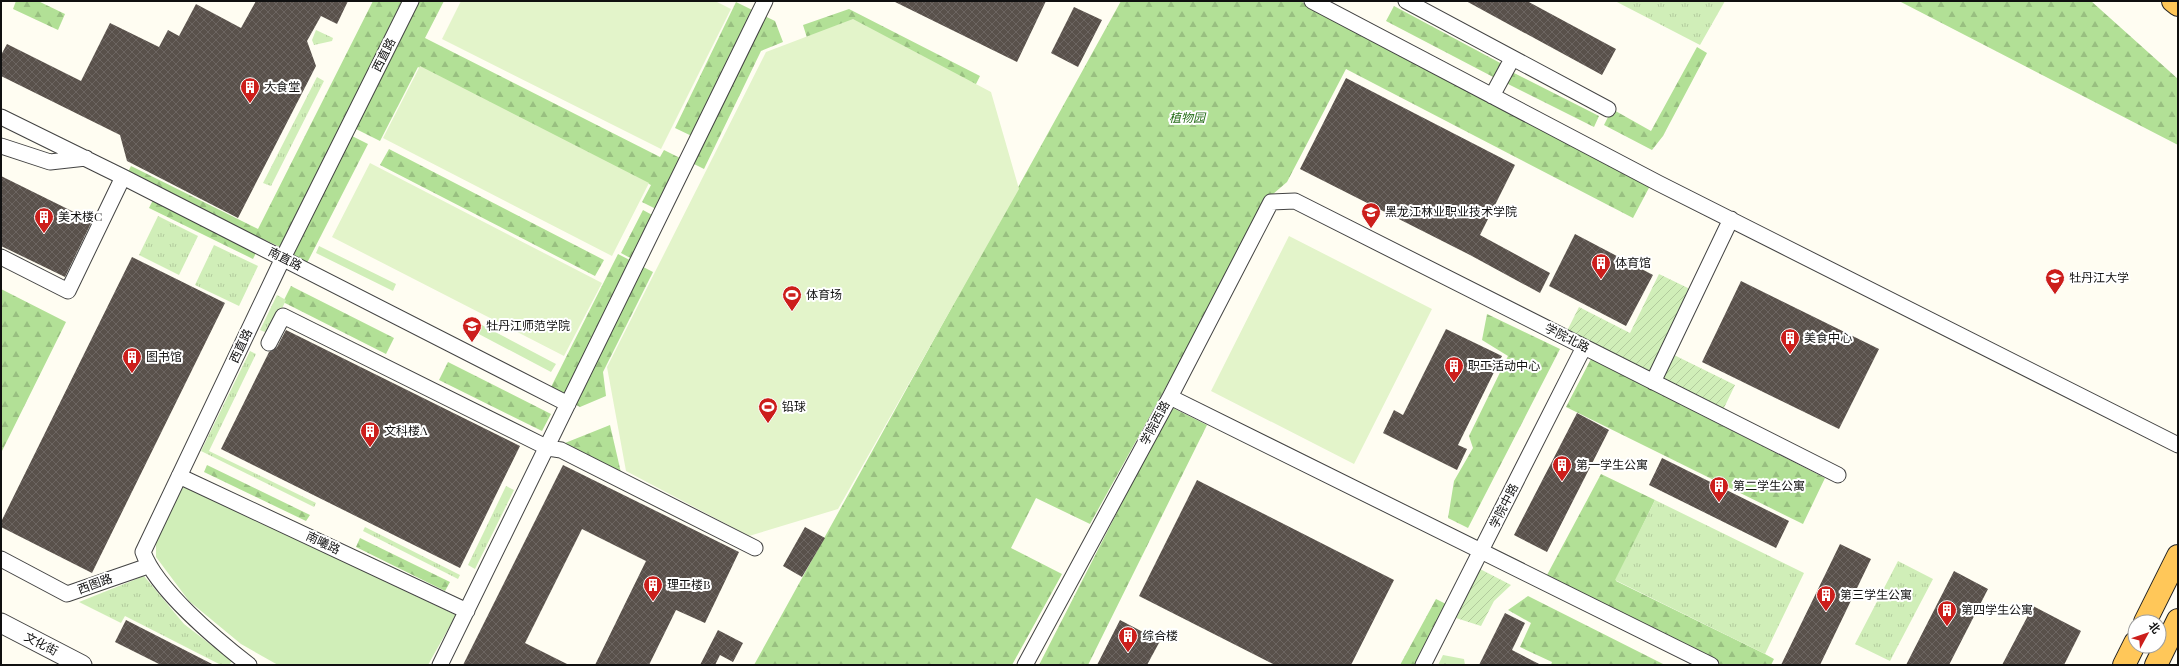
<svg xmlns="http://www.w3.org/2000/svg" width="2179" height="666" font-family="'Playfair Display','Noto Sans SC',serif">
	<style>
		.grass { fill: #d0eeb8 }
		.forest { fill: url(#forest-firs) }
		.park { fill: url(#park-tufts) }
		.garden { fill: url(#garden-furrows) }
		.pitch { fill: #e3f4ca }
		.building { fill: url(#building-cross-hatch) }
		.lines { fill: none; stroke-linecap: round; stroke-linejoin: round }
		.minor-casing { stroke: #434343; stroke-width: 17 }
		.tertiary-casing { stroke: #434343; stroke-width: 21 }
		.trunk-casing { stroke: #212121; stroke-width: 24 }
		.minor { stroke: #fff; stroke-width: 15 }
		.tertiary { stroke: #fff; stroke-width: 19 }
		.trunk { stroke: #ffc759; stroke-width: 22 }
		.labels { text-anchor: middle; stroke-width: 4; stroke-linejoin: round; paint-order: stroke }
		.street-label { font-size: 12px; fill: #101010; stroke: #fff }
		.poi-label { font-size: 12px; fill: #101010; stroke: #fff; text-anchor: start }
		.park-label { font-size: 12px; font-style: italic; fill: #266e19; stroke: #fff }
	</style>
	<defs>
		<pattern id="forest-firs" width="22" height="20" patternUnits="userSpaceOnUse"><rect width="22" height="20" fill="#b2e096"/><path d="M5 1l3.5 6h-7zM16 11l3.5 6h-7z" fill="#98bf80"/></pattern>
		<pattern id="park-tufts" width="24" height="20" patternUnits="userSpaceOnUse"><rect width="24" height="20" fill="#d0eeb8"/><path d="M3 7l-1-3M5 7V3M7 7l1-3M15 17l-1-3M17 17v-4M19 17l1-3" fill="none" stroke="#b2cb9d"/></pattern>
		<pattern id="garden-furrows" width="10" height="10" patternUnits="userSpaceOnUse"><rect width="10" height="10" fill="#d0eeb8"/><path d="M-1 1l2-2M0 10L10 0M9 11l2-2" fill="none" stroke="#b2cb9d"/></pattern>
		<pattern id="building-cross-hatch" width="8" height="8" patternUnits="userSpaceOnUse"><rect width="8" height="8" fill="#59514b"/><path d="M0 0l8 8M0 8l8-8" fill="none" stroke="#6c6561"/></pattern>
	</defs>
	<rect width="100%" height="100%" fill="#fffdf2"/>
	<!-- grass -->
	<path class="grass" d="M319,246L396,284L393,291L316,253Z
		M480,324L556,364L551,372L475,332Z
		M183,485L456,615L428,665H278L241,644L189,601L156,557V542L160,532Z"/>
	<!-- forest -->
	<path class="forest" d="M16,1H38L65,14L58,30L13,9Z
		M373,1H406L282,248L263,239L253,259L149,208L158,190L127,174L131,166L258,229Z
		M413,1H444L425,38L660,157L664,150L684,160L658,210L642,202L651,185L418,67L380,141L350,126Z
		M1121,1H1300L1651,184L1633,218L1346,69L1287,182L1273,194L1090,524L1036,498L1011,548L1062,574L1012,665H754Z
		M1899,1H2091L2178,79V145Z
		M736,2L775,21L783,42L761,51L704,169L690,162L700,140L675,128Z
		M1394,6L1504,65L1497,79L1386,21Z
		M849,9L980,76L974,88L809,44L803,25Z
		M1697,47L1707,53L1663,136L1652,150L1604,125L1612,109L1651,131Z
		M1512,72L1599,116L1594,127L1506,83Z
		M350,135L368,144L307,263L290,254Z
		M389,149L604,260L595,276L380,165Z
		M643,210L654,216L632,259L621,253Z
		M618,254L653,272L603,372L606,396L580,407L549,391Z
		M291,286L394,338L386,354L283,302Z
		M1,289L66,322L1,453Z
		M1487,314L1560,349L1468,528L1448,518L1454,481L1473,448L1469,436L1508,356L1482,340Z
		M1591,359L1825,478L1803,524L1566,407Z
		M448,362L551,414L542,431L439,380Z
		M1171,407L1207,425L1088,665H1039Z
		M610,425L622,477L560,445Z
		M207,465L310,515L306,521L204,472Z
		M1601,474L1655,500L1616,581L1765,654L1774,659L1771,665H1722L1547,575Z
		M360,538L450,582L445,591L356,547Z
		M1528,596L1665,665H1551L1552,662L1520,647L1531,623L1508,610Z
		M1436,599L1448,605L1417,665H1400Z"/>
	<!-- park -->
	<path class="park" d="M1615,1H1725L1700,45Z
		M316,30L333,38L332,41L314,45L312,40Z
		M317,77L324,81L271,186L263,183Z
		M158,216L198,236L179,275L139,255Z
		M214,245L258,266L239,306L195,285Z
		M277,295L286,300L270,334L260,330Z
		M250,351L256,354L209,451L316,503L314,507L201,451Z
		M506,486L514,490L475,569L468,565Z
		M1655,500L1804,573L1765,654L1615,580Z
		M365,527L460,575L458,579L363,531Z
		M1898,561L1933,579L1890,661L1855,644Z
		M144,576L184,624L232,661L229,665H221L125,616L121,623L79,602Z
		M1443,655L1464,659L1465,665H1438Z"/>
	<!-- garden -->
	<path class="garden" d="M1659,274L1692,290L1652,373L1567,331L1579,307L1630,333Z
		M1672,354L1735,385L1722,412L1659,380Z
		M1480,569L1511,585L1494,601L1481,626L1456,618Z"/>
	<!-- pitch -->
	<path class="pitch" d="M461,1H715L731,9L661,149L442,39Z
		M853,19L991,92L1019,189L838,509L749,536L626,471L607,367L766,52Z
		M420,66L649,183L612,256L383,138Z
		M370,163L602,283L564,356L332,237Z
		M1289,236L1432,309L1354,464L1211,391Z"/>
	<!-- building -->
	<path class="building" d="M256,1H348L337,24L321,16L307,41L316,66L238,218L127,161L120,135L1,76V55L7,44L81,81L110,23L159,47L168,30L179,36L196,4L241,28Z
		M893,1H1046L1017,62Z
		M1466,1H1527L1616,49L1602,75Z
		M1074,7L1102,20L1078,67L1051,53Z
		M1346,78L1515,165L1480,235L1550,273L1540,293L1470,255L1300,169Z
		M1,176L92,221L65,277L1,246Z
		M1575,234L1653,275L1626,326L1549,286Z
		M132,257L225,303L92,573L1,527V522Z
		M1741,281L1879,349L1839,429L1702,362Z
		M1446,329L1502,356L1458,445L1467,449L1457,470L1383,433L1394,410L1403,415Z
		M286,330L520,446L460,568L221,449L269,352L277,347Z
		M1577,413L1609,430L1547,552L1514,535Z
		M1662,458L1789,521L1776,548L1649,485Z
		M563,465L739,552L705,623L676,610L649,665H595L646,561L582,529L525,643L569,665H463Z
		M1197,480L1394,580L1351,665H1275L1139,596Z
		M805,527L825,538L802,577L783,566Z
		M1840,544L1871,559L1820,665H1781Z
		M1954,571L1988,589L1949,665H1906Z
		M2033,606L2081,631L2064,665H2002Z
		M1505,613L1525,623L1512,650L1541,665H1479Z
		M126,620L214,665H161L115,642Z
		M1120,620L1160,641L1147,665H1097Z
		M718,630L743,643L733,662L720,655L715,665H700Z"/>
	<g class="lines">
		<!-- minor casing -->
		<g class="minor-casing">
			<path id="minor" d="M1312,1L1658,183L2178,445
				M1406,1L1608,109
				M1492,96L1512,59
				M1,117L123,177L568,404
				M1,146L50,162L86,158
				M1,257L68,291L123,177
				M269,343L283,316L548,448L561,450L755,548
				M1653,382L1731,219
				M1170,397L1711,665
				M179,476L467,611
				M1,559L67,594L148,566
				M249,665C217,640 156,589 143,552L283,258L411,1
				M440,665L765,1
				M1025,665L1170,397L1271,202L1295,201L1838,475
				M1423,665L1584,347"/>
		</g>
		<!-- tertiary casing -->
		<g class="tertiary-casing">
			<path id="tertiary" d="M1,623L82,665"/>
		</g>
		<!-- trunk casing -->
		<g class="trunk-casing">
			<path id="trunk" d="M2173,1L2178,5
				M2145,622L2178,556
				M2124,665L2135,643
				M2156,665L2178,620"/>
		</g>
		<!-- minor -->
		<use href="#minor" class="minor"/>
		<!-- tertiary -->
		<use href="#tertiary" class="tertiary"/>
		<!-- trunk -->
		<use href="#trunk" class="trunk"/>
	</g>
	<!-- icons -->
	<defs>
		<g id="building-pin" transform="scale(1)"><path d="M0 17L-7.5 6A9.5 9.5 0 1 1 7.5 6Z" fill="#cc1e1b" stroke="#fff"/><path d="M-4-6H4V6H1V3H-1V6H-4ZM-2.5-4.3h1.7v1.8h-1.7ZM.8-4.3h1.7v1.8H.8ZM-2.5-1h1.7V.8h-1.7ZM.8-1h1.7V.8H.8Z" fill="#fff"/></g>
		<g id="university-pin" transform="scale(1)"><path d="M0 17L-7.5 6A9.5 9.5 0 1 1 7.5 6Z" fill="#cc1e1b" stroke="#fff"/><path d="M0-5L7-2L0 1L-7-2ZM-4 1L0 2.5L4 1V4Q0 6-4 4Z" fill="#fff"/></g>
		<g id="school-pin" transform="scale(1)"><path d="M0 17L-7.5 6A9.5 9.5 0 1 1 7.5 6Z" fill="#cc1e1b" stroke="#fff"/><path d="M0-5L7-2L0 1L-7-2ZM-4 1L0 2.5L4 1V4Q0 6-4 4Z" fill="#fff"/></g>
		<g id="stadium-pin" transform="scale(1)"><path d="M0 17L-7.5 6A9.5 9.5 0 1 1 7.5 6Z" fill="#cc1e1b" stroke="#fff"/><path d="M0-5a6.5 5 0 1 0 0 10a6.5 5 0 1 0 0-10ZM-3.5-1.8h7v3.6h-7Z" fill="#fff"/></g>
	</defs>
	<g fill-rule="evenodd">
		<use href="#building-pin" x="250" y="87"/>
		<use href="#university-pin" x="1371" y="212"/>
		<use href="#building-pin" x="44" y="217"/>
		<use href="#building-pin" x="1601" y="263"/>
		<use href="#school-pin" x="2055" y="278"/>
		<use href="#stadium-pin" x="792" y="295"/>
		<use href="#university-pin" x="472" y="326"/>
		<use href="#building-pin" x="1790" y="338"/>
		<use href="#building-pin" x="132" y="357"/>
		<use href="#building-pin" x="1454" y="366"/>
		<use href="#stadium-pin" x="768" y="407"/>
		<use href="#building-pin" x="370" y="431"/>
		<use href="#building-pin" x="1562" y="465"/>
		<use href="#building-pin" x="1719" y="486"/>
		<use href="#building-pin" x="653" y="585"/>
		<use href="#building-pin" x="1826" y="595"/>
		<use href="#building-pin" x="1947" y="610"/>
		<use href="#building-pin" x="1128" y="636"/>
	</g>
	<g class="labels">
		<!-- street labels -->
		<g class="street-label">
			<text transform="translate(384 55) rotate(-63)" y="4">西直路</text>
			<text transform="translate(285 259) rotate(27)" y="4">南直路</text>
			<text transform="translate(1567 338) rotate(27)" y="4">学院北路</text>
			<text transform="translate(241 346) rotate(-65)" y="4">西直路</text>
			<text transform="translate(1155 423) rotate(-62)" y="4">学院西路</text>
			<text transform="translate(1504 506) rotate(-63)" y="4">学院中路</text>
			<text transform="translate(323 543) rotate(25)" y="4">南曦路</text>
			<text transform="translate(95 584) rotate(-20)" y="4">西图路</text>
			<text transform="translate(41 644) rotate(27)" y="4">文化街</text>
		</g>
		<!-- poi labels -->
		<g class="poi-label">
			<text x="264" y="91">大食堂</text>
			<text x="1385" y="216">黑龙江林业职业技术学院</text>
			<text x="58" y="221">美术楼C</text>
			<text x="1615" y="267">体育馆</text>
			<text x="2069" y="282">牡丹江大学</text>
			<text x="806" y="299">体育场</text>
			<text x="486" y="330">牡丹江师范学院</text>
			<text x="1804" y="342">美食中心</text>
			<text x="146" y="361">图书馆</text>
			<text x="1468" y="370">职工活动中心</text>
			<text x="782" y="411">铅球</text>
			<text x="384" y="435">文科楼A</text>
			<text x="1576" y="469">第一学生公寓</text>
			<text x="1733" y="490">第二学生公寓</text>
			<text x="667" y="589">理工楼B</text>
			<text x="1840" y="599">第三学生公寓</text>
			<text x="1961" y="614">第四学生公寓</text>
			<text x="1142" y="640">综合楼</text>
		</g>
		<!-- park labels -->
		<g class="park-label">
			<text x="1187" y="122">植物园</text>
		</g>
	</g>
	<!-- border -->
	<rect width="2179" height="666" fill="none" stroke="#101010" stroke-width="4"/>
	<!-- north arrow -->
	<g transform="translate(2147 634) rotate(50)"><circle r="19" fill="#ffffff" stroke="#9f9f9f"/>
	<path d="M0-3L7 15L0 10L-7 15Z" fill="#cc1e1b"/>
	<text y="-6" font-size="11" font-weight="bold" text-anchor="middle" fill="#101010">北</text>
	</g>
</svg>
